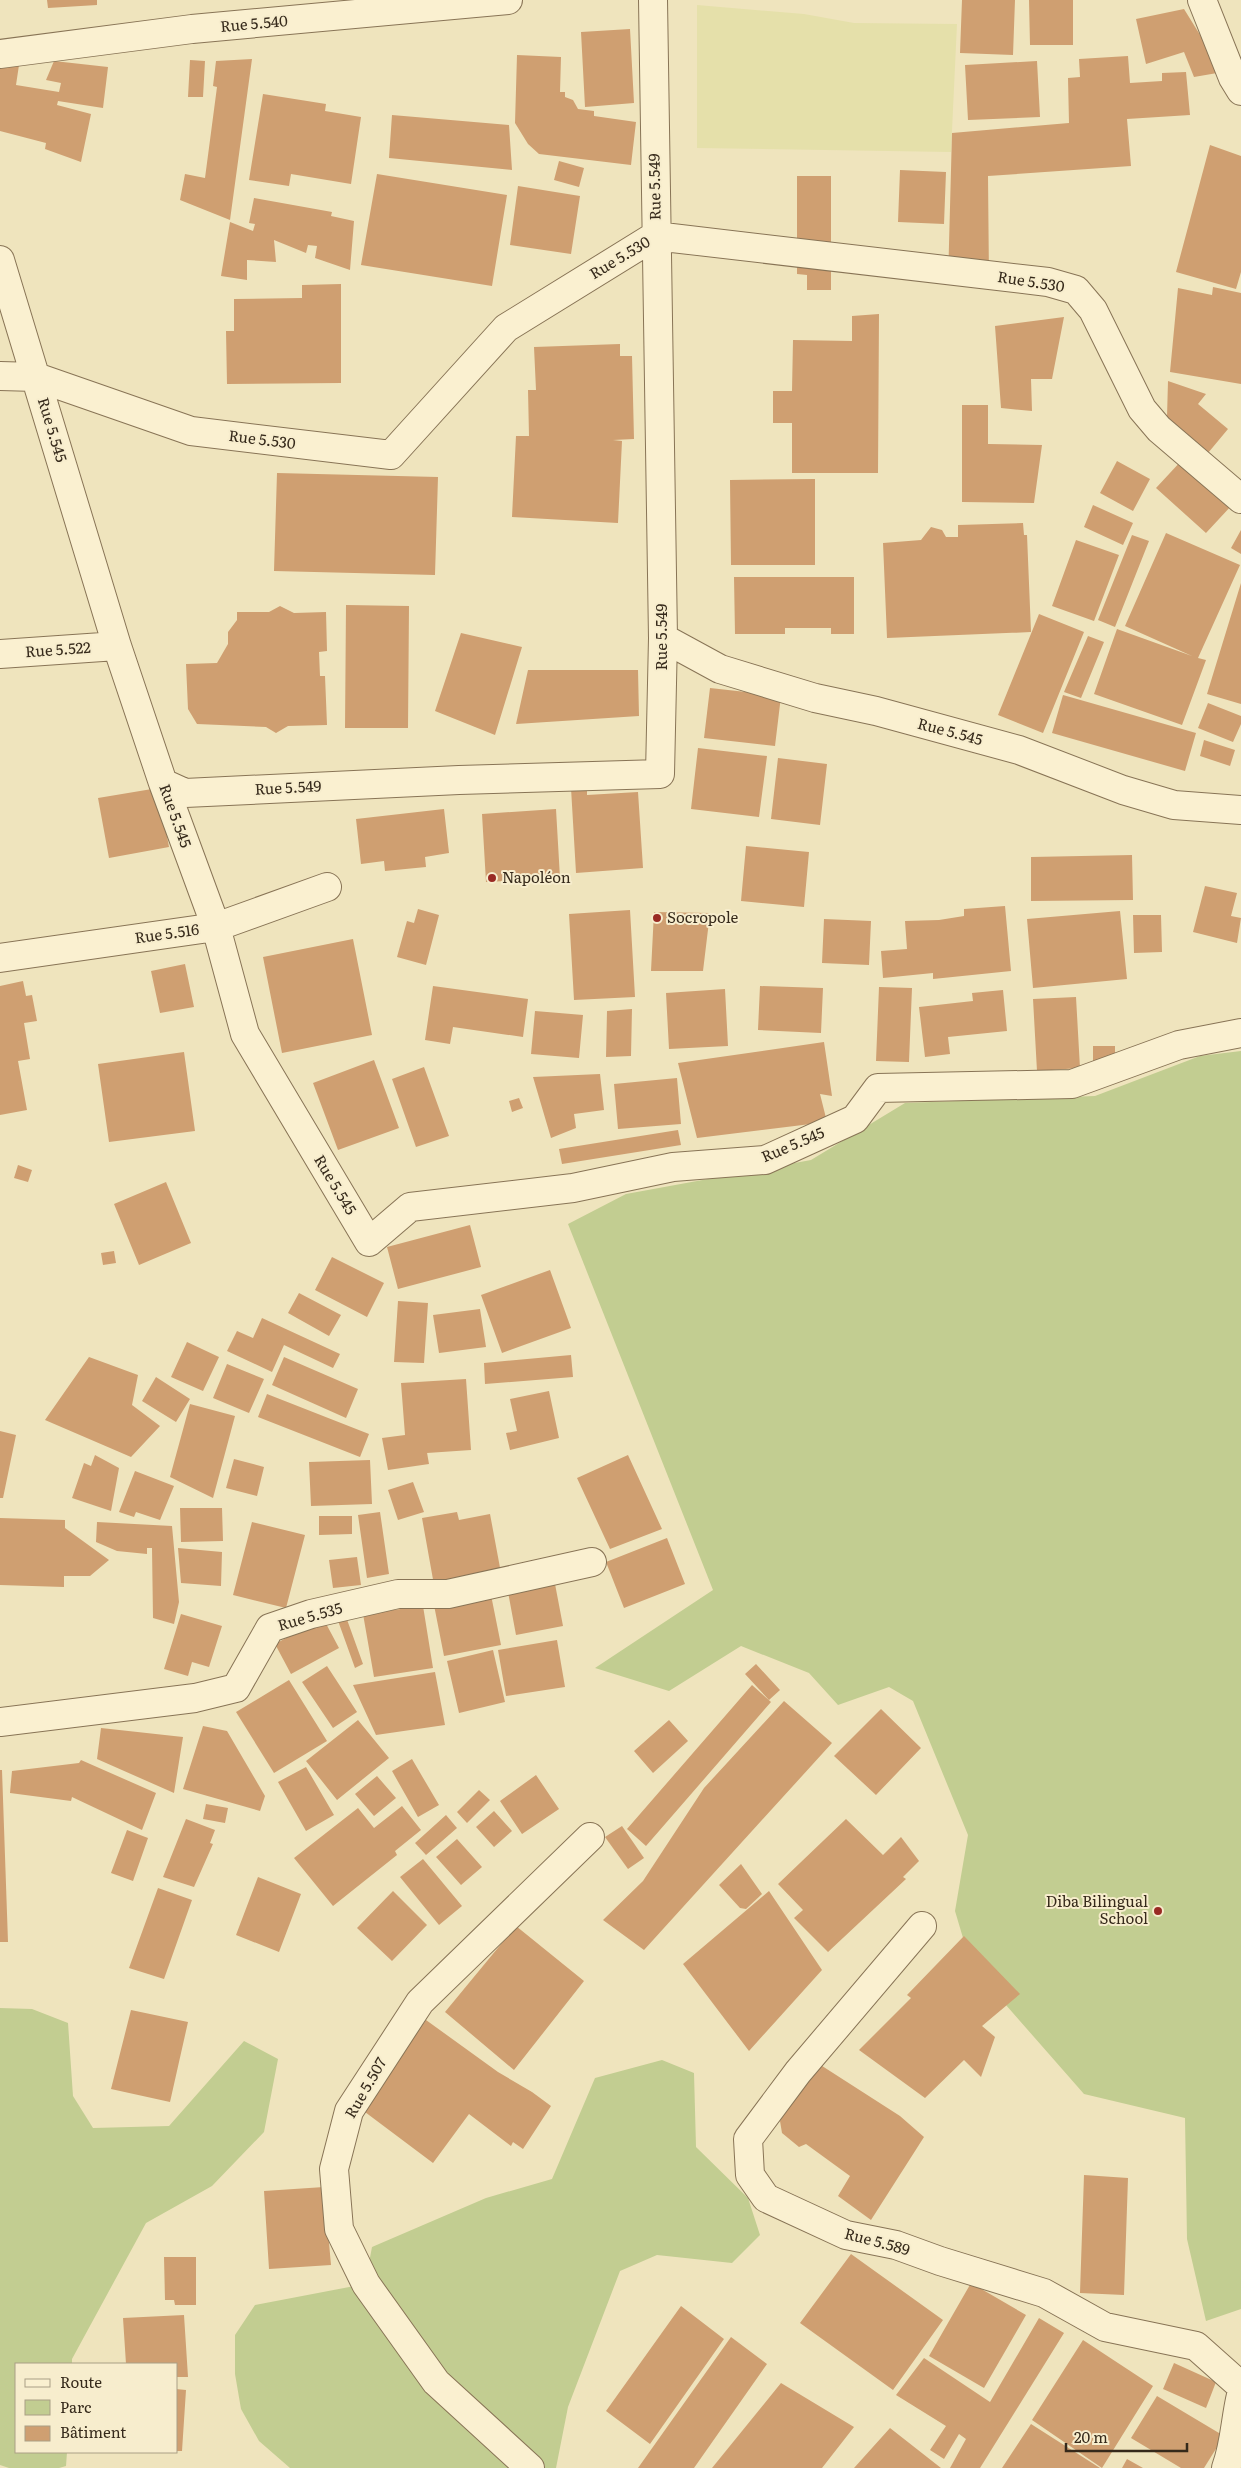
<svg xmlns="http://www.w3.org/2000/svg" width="1241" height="2468" font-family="Literata,serif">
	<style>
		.farmland { fill: #e5e0aa }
		.green { fill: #c2cd91 }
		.building { fill: #cf9f71 }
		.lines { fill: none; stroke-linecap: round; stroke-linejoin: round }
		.minor-casing { stroke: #887456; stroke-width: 30 }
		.minor { stroke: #faf0d0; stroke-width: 28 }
		.poi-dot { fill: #992a23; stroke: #f7edcd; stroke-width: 2 }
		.labels { text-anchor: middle; stroke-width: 4; stroke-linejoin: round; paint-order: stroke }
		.street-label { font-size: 15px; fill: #362a1b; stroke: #f7edcd }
		.poi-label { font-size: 15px; fill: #362a1b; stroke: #f7edcd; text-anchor: start }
	</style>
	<rect width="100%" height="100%" fill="#efe4bd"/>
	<!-- farmland -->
	<path class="farmland" d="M697,5L804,14L854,23L957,24L951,152L697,148Z"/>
	<!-- green -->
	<path class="green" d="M1241,1051V2309L1206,2321L1187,2239L1185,2118L1084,2094L984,1980L966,1948L955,1911L968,1835L913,1701L889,1687L838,1705L809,1673L741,1646L669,1691L595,1668L713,1590L568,1224L626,1194L811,1160L905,1103L1095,1096L1200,1056Z
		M0,2008L32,2009L68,2023L73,2096L93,2128L169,2126L244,2041L278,2059L264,2132L212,2186L146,2223L72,2359V2364H16V2452H67L66,2466L59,2468H9L0,2465Z
		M662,2060L694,2073L696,2147L748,2198L760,2235L732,2263L657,2255L620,2271L568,2407L556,2468H290L259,2441L241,2409L235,2374V2335L255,2305L365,2284L372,2247L486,2198L552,2179L595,2078Z"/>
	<!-- building -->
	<path class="building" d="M47,0H97V5L48,8Z
		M962,0H1015L1013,55L960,53Z
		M1029,0H1073V45H1030Z
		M1184,9L1223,72L1194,77L1184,52L1146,64L1136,19Z
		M630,29L634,103L585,107L581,32Z
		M517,55L561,57L560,92H565V97L573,100L578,109L594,111V116L636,122L631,165L539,154L528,144L515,123Z
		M1128,56L1130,83L1162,81V73L1186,72L1190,115L1127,119L1131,166L988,176L989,279L948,282L952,133L1069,123L1068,78L1080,77L1079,59Z
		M252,59L230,220L180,200L185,174L205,178L217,87L213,86L216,61Z
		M190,60L205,61L203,97H188Z
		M54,61L108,67L103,108L58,101L57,105L91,114L81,162L45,149L46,143L0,131V67L19,65L16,85L59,92L61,83L46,80Z
		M1037,61L1040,117L968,120L965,65Z
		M263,94L326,104L325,111L361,117L351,184L291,174L289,186L249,180Z
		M392,115L509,125L512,170L389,158Z
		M1210,145L1241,156V272L1236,289L1176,272Z
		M559,161L584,168L579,187L554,180Z
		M900,170L946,172L944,224L898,222Z
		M377,174L507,195L492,286L361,265Z
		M797,176H831V290H807V275L797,274Z
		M518,186L580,196L571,254L510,245Z
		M254,198L332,212L331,216L354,221L350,270L315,258L317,246L308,245L306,253L274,240L276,262L247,260V280L221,276L230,222L253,231L255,224L249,223Z
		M341,284V383L227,384L226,331H234V299L302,298V285Z
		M1213,287L1241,293V384L1170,372L1178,288L1212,295Z
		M879,314L878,473H792V423H773V391H792L793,340L852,341V316Z
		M1064,317L1052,379H1031L1032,411L1001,408L995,326Z
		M620,344V356H632L634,439L613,440L622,441L618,523L512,517L516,436H529L528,390H536L534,347Z
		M1168,381L1206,394L1198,404L1228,429L1208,453L1167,417Z
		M962,405H988V444L1042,445L1034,503L962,502Z
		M1182,460L1232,505L1206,533L1156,488Z
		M1117,461L1150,479L1133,511L1100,493Z
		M277,473L438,477L435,575L274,571Z
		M815,479V565H731L730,480Z
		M1093,505L1133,523L1123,545L1084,527Z
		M1023,523L1024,535H1027L1031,632L887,638L883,543L921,540L931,527L942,530L946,537H958V525Z
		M1241,530V554L1231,548Z
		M1166,533L1240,565L1198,658L1206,660L1182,725L1094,694L1117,629L1192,656L1125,626Z
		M1132,535L1149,541L1115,627L1098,620Z
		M1076,540L1119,555L1094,621L1052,606Z
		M734,577H854V634H831V628H785V634H735Z
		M1241,583V704L1207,694Z
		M346,605L409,606L408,728H345Z
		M280,606L294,613L326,612L327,651L319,652L320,676H325L327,725L288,726L276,733L266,727L197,724L188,709L186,664L217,663L228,644V632L237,620V612H269Z
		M1039,614L1084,632L1043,733L998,715Z
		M461,633L522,647L495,735L435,711Z
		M1088,636L1104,642L1081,698L1064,692Z
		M528,670H638L639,716L516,724Z
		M710,688L781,696L775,746L704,738Z
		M1063,695L1196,733L1185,771L1052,733Z
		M1208,703L1241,716V724L1233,742L1198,728Z
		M1204,740L1235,750L1230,766L1200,756Z
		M698,748L767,756L759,817L691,809Z
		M778,758L827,764L820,825L771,819Z
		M158,788L169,847L109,858L98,798Z
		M571,788H587V795L638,792L643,868L576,873Z
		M444,809L449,853L425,857L426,867L385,871L384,861L361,864L356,819Z
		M556,809L560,878L486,882L482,814Z
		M746,846L809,852L804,907L741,901Z
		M1132,855L1133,900L1031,901V857Z
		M1205,886L1237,893L1231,916L1241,918L1237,943L1193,932Z
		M1005,906L1011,971L933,979V973L883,978L881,951L907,949L905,921L939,920L964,916V909Z
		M418,909L439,915L426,965L397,957L407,921L414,923Z
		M630,910L635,997L574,1000L569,914Z
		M1120,911L1127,979L1033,988L1027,919Z
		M654,912L710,913L703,971H651Z
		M1133,915H1161L1162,952L1134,953Z
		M824,919L871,921L869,965L822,963Z
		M353,939L372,1035L282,1053L263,957Z
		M185,964L194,1007L160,1013L151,971Z
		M23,981L26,996L32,995L37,1021L24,1023L30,1059L18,1061L27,1110L0,1115V986Z
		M433,986L528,999L523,1037L453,1027L450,1044L425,1040Z
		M760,986L823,988L821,1033L758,1030Z
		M879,987L912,988L909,1062L876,1061Z
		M725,989L728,1046L669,1049L666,993Z
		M1003,990L1007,1031L948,1037L950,1054L925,1057L919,1007L973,1001L972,993Z
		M1076,997L1080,1068L1037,1071L1033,999Z
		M632,1009L631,1056L606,1057L607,1011Z
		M535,1011L583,1015L579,1058L531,1054Z
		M824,1042L832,1096L820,1094L827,1122L697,1138L678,1063Z
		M1093,1046H1115V1061H1093Z
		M184,1052L195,1131L109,1142L98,1064Z
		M374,1060L399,1128L338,1150L313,1083Z
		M424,1067L449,1136L416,1147L392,1079Z
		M600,1074L604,1110L574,1114L576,1128L551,1138L533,1077Z
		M677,1078L681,1124L618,1129L614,1084Z
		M519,1098L523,1108L512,1112L509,1101Z
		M678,1130L681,1145L562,1164L559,1149Z
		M18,1165L32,1170L28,1182L14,1178Z
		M166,1182L191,1243L139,1265L114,1204Z
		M470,1225L481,1267L398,1289L387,1247Z
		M114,1251L116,1263L103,1265L101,1253Z
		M332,1257L384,1283L367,1317L315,1290Z
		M550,1270L571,1328L502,1353L481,1295Z
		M299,1293L341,1315L329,1336L288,1313Z
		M398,1301L428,1303L424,1363L394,1362Z
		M480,1309L486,1347L439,1353L433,1315Z
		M262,1318L340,1354L333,1368L284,1345L272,1372L227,1351L237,1331L253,1338Z
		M187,1342L219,1357L203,1391L171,1377Z
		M571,1355L573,1377L485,1384L484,1363Z
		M89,1357L138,1375L132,1405L160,1426L131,1457L45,1420Z
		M284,1357L358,1389L346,1418L272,1385Z
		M227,1364L264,1379L249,1413L213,1398Z
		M156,1377L190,1399L176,1422L142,1401Z
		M466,1379L471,1450L427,1453L425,1441L429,1464L388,1470L382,1438L405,1435L401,1383Z
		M549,1391L559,1438L510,1450L506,1433L517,1431L510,1399Z
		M267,1394L369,1434L360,1457L258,1417Z
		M190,1404L235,1416L213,1498L170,1477Z
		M0,1431L16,1435L3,1498H0Z
		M95,1455L119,1468L111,1511L72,1498L84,1463L91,1466Z
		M628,1455L662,1529L610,1549L577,1478Z
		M234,1459L264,1467L257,1496L226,1488Z
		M370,1460L372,1504L311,1506L309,1462Z
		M135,1471L174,1486L160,1520L136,1512L134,1517L119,1512Z
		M413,1482L424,1512L398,1520L388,1490Z
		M180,1508H222L223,1541L181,1542Z
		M380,1512L389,1574L367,1578L358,1515Z
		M457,1512L459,1520L490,1514L501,1573L434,1585L422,1518Z
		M319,1516H352V1534L319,1535Z
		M0,1518L65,1520V1528L109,1560L90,1576H64V1587L0,1585Z
		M97,1522L172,1526L179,1602L174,1624L153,1618L152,1548H147V1554L117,1551L96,1542Z
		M252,1522L305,1535L286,1608L233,1595Z
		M667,1538L685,1584L624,1608L606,1562Z
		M178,1548L222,1552L221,1586L181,1583Z
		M357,1557L361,1585L333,1588L329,1560Z
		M555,1584L563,1626L516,1635L508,1592Z
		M490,1590L501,1645L444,1656L433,1600Z
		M423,1606L433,1668L374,1677L363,1614Z
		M181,1614L222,1626L209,1667L192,1662L188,1676L164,1669Z
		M345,1614L363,1664L355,1668L337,1618Z
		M323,1618L339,1648L291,1674L275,1644Z
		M557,1640L565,1687L506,1696L498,1650Z
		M493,1650L505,1702L459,1713L447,1661Z
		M756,1664L780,1690L769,1700L745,1674Z
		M327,1666L357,1712L333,1728L302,1682Z
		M435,1672L445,1725L376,1735L353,1685Z
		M289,1680L327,1741L274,1773L236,1712Z
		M752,1685L771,1702L646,1846L627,1829Z
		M784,1701L832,1743L644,1950L603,1920L643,1881L704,1788Z
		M881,1709L921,1748L876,1795L834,1756Z
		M358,1720L389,1758L337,1800L306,1761Z
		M669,1720L688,1741L653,1773L634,1751Z
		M203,1726L227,1731L265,1796L260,1811L183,1789Z
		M101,1728L183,1737L174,1793L97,1759Z
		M412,1759L439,1805L418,1817L392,1771Z
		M81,1760L156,1793L142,1830L72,1797L71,1801L10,1793L12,1771L79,1763Z
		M306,1767L334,1815L306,1831L278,1782Z
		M0,1770H2L8,1942H0Z
		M536,1775L559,1809L522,1834L500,1801Z
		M377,1776L396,1798L374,1816L355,1794Z
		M479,1790L490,1800L467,1823L457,1812Z
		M206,1804L228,1808L225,1823L203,1819Z
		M402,1806L421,1830L395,1851L397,1855L333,1906L294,1858L358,1808L374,1828Z
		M494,1811L512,1831L494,1847L476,1827Z
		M446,1815L457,1828L426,1855L415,1843Z
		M186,1819L215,1830L210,1843L213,1844L194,1887L163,1877Z
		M846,1819L883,1855L901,1837L919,1861L903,1877L906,1879L828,1952L794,1918L803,1910L778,1884Z
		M622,1826L644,1858L628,1869L605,1837Z
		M127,1830L148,1838L133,1881L111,1873Z
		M457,1839L482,1867L461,1885L436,1857Z
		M423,1859L462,1906L439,1925L400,1877Z
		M741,1864L762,1894L746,1909L740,1908L719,1885Z
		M258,1877L301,1894L279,1952L236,1935Z
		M158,1888L192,1900L164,1979L129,1968Z
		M393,1891L427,1925L392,1961L357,1928Z
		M769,1891L822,1970L749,2051L683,1964Z
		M516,1926L584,1981L514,2070L445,2012Z
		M964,1936L1020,1994L982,2026L995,2037L981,2077L964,2060L925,2098L859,2050L911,1998L907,1995Z
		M131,2010L188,2022L170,2102L111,2089Z
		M426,2020L498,2072L532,2092L551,2106L523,2149L513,2142L511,2146L469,2114L433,2163L361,2109Z
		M819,2064L900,2116L924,2137L871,2220L838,2196L850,2176L806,2144L799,2147L782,2133L780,2121L792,2093Z
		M1084,2175L1128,2178L1124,2295L1080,2293Z
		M324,2187L331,2265L269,2269L264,2191Z
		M851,2254L943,2320L893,2390L800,2323Z
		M164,2257H196V2305H175L174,2300H165Z
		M971,2283L1026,2315L984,2388L929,2356Z
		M681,2306L724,2339L650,2444L606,2411Z
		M184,2315L188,2377H176V2364H126L123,2318Z
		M1039,2318L1064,2333L980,2468H950L966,2439L959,2434L944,2459L930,2450L946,2426L896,2395L924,2358L990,2402Z
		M731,2337L767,2364L694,2468H638Z
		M1083,2340L1153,2386L1102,2468L1032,2420Z
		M1174,2363L1216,2382L1206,2408L1163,2389Z
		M781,2383L854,2427L822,2468H712Z
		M176,2389L186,2390L182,2451H176Z
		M1157,2396L1224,2436L1204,2468H1181L1131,2438Z
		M1031,2424L1100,2468H1002Z
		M890,2428L941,2468H854Z
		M1127,2459L1143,2468H1122Z"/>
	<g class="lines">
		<!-- minor casing -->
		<g class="minor-casing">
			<path id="minor" d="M1202,0L1233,78L1241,91
				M0,54L192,29L508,0
				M0,260L117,646L163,783L216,927L245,1034L369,1242L410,1207L573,1188L673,1167L765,1160L855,1119L878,1088L1072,1084L1179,1045L1241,1033
				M0,376L36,377L191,431L391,455L506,328L655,236L1048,282L1076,290L1093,310L1142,409L1159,429L1241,499
				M663,638L720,669L815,698L876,711L1019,750L1123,790L1174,805L1241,810
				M0,654L117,646
				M163,783L185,793L459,780L660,774L663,638L653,0
				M0,958L216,927L327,887
				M0,1722L195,1698L236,1688L270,1628L311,1614L398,1594H448L592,1562
				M922,1926L798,2072L748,2139L750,2175L766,2198L846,2235L896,2245L940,2261L1044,2293L1105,2327L1196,2346L1241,2386
				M530,2468L436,2382L366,2284L339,2229L334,2169L349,2111L420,2002L590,1837
				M1226,2468C1235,2444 1235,2420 1241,2395"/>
		</g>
		<!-- minor -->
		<use href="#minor" class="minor"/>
	</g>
	<!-- markers -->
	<g class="poi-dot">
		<circle cx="492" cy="878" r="5"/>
		<circle cx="657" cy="918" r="5"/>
		<circle cx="1158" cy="1911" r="5"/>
	</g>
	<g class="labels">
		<!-- street labels -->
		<g class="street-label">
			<text transform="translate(254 24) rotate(-5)" y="5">Rue 5.540</text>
			<text transform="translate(655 187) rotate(-91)" y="5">Rue 5.549</text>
			<text transform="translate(620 258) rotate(-31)" y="5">Rue 5.530</text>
			<text transform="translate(1031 282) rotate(9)" y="5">Rue 5.530</text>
			<text transform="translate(52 430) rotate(73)" y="5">Rue 5.545</text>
			<text transform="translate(262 440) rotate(7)" y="5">Rue 5.530</text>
			<text transform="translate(662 637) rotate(-90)" y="5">Rue 5.549</text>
			<text transform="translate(58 650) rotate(-4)" y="5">Rue 5.522</text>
			<text transform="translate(950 732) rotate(15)" y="5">Rue 5.545</text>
			<text transform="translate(288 788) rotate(-3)" y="5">Rue 5.549</text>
			<text transform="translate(175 816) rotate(70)" y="5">Rue 5.545</text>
			<text transform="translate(167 934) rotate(-8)" y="5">Rue 5.516</text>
			<text transform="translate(793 1145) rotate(-23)" y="5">Rue 5.545</text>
			<text transform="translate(335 1185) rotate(59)" y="5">Rue 5.545</text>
			<text transform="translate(310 1617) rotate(-16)" y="5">Rue 5.535</text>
			<text transform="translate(366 2088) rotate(-60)" y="5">Rue 5.507</text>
			<text transform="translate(877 2242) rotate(15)" y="5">Rue 5.589</text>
		</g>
		<!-- poi labels -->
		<g class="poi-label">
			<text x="502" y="883">Napoléon</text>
			<text x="667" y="923">Socropole</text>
			<text x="1148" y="1907" text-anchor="end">Diba Bilingual<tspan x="1148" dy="17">School</tspan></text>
		</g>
	</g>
	<!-- legend -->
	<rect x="15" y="2363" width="162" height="90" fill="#f7edcd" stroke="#aa9f86"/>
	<rect x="25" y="2379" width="25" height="8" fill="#faf0d0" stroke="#aa9f86"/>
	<text x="60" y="2388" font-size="15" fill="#362a1b">Route</text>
	<rect x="25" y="2400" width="25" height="15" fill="#c2cd91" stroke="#aa9f86"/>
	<text x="60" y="2413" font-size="15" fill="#362a1b">Parc</text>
	<rect x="25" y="2426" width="25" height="15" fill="#cf9f71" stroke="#aa9f86"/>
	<text x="60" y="2438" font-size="15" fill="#362a1b">Bâtiment</text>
	<!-- scale -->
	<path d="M1066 2443v8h121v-8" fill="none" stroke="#362a1b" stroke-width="2.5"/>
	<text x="1074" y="2443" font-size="15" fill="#362a1b" stroke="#f7edcd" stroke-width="4" paint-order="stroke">20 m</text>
</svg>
